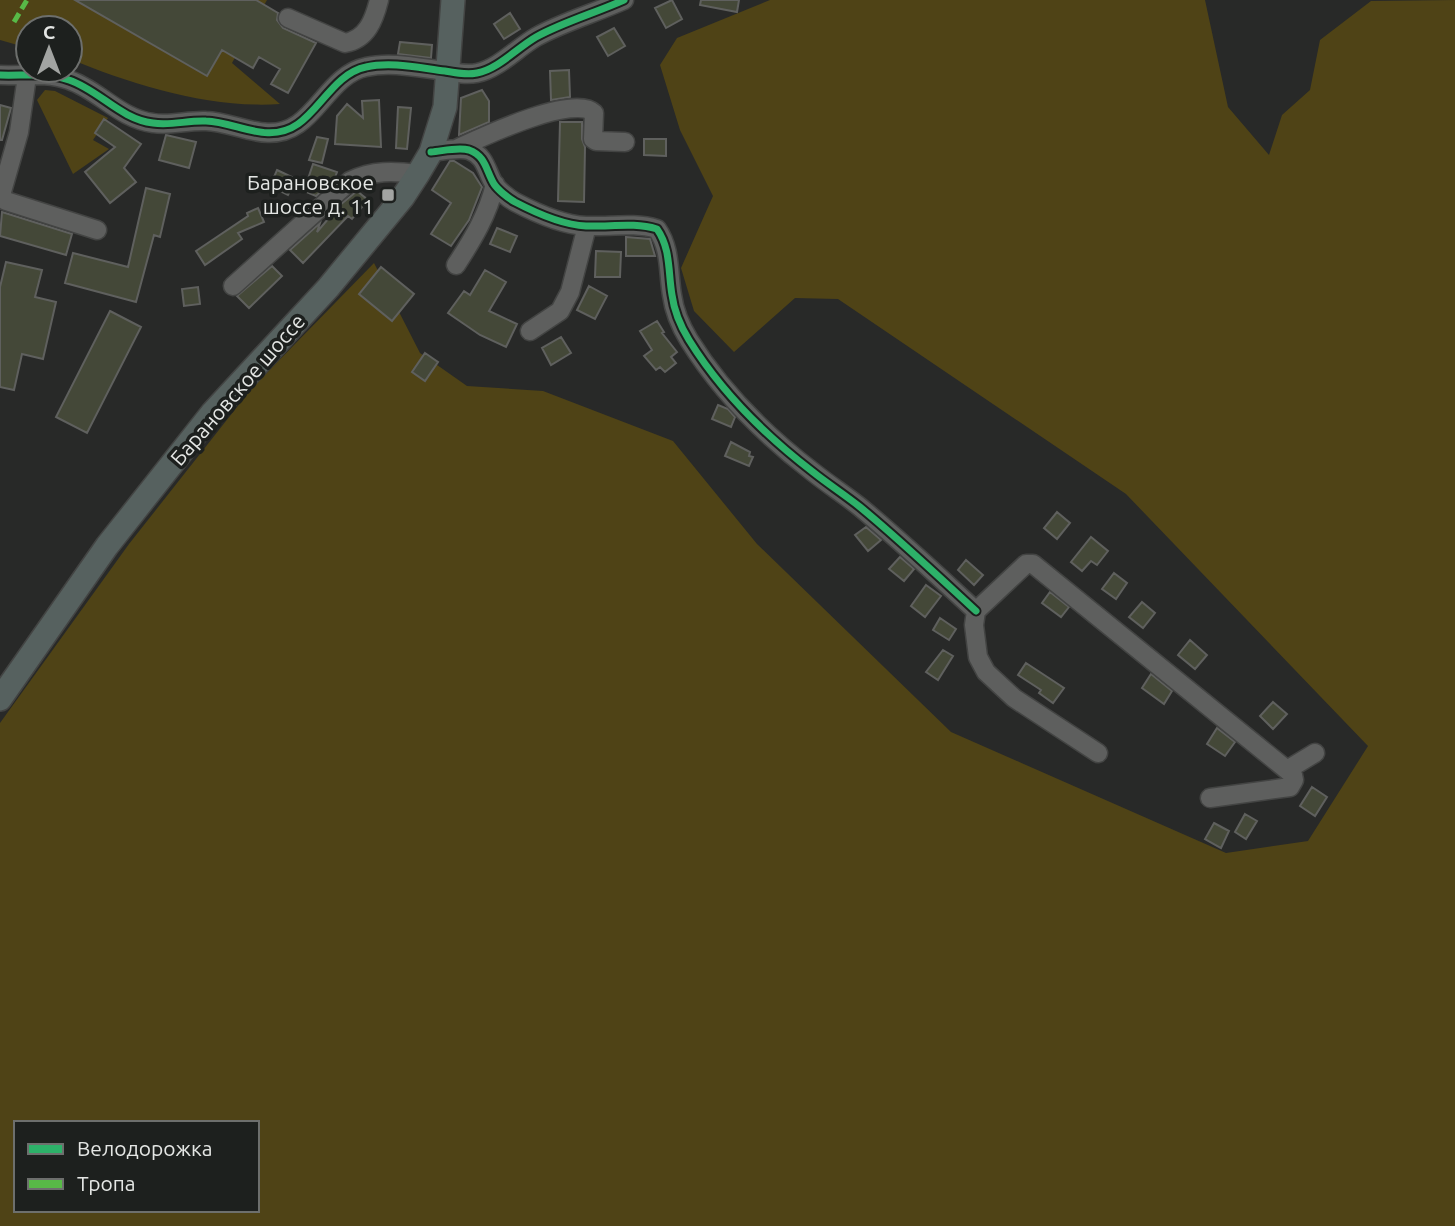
<svg xmlns="http://www.w3.org/2000/svg" width="1455" height="1226" font-family="Ubuntu,sans-serif">
	<style>
		.green { fill: #4f4316; fill-rule: evenodd }
		.building { fill: #444838; stroke: #5f605e; stroke-width: 2 }
		.lines { fill: none; stroke-linecap: round; stroke-linejoin: round }
		.minor-casing { stroke: #434443; stroke-width: 21 }
		.major-casing { stroke: #434443; stroke-width: 26 }
		.minor { stroke: #5e5f5e; stroke-width: 18 }
		.major { stroke: #56615f; stroke-width: 23 }
		.quiet { stroke: #58b947; stroke-width: 5; stroke-dasharray: 10 5; stroke-linecap: butt }
		.cycleway-casing { stroke: #1d201e; stroke-width: 11 }
		.cycleway { stroke: #2db169; stroke-width: 7 }
		.poi-dot { fill: #a2a4a2; stroke: #1d201e; stroke-width: 2.5 }
		.labels { text-anchor: middle; stroke-width: 7; stroke-linejoin: round; paint-order: stroke }
		.poi-label { font-size: 21px; fill: #e4e6e4; stroke: #1d201e; text-anchor: end }
		.street-label { font-size: 21px; fill: #e4e6e4; stroke: #1d201e }
	</style>
	<rect width="100%" height="100%" fill="#282928"/>
	<!-- green -->
	<path class="green" d="M0,0H267L232,63L280,104C211,109 133,85 70,59V28H28V48L0,40Z
		M770,0H1205L1228,107L1269,155L1282,115L1310,90L1320,40L1371,1L1455,0V1226H0V723L129,544L252,388L374,263L420,353L467,386L543,391L673,441L757,544L951,732L1226,853L1308,841L1368,746L1126,494L838,299L795,298L734,352L694,311L681,268L713,196L680,130L660,65L677,38ZM16,1123H257V1210H16Z
		M45,90L55,91L108,118L93,140L109,149L73,174L37,100Z"/>
	<!-- building -->
	<path class="building" d="M75,0H256L278,13L277,20L283,28L316,43L288,93L271,84L280,69L259,57L253,68L222,50L207,76Z
		M672,0L682,19L666,28L655,8Z
		M701,0H739L737,12L700,5Z
		M510,13L520,29L504,39L494,24Z
		M614,28L625,46L608,56L597,37Z
		M400,42L432,45L431,58L398,54Z
		M569,70L570,97L551,100L550,71Z
		M482,90L489,101V122L459,135L461,98Z
		M379,100L381,147L335,144L337,116L347,104L363,118L362,101Z
		M0,105L11,108L2,140H0Z
		M398,107L411,108L407,149L396,148Z
		M104,119L141,144L124,168L136,182L110,203L85,172L115,147L95,133Z
		M560,122H582V139L585,147L584,202L558,201Z
		M166,135L196,142L189,168L159,160Z
		M317,137L328,139L322,163L309,160Z
		M644,139H666V156L644,155Z
		M450,161H454L473,173L482,187L469,220L451,246L431,234L451,203L432,190Z
		M313,164L337,172L334,180L316,196L304,191Z
		M277,170L296,179L288,195L270,186Z
		M146,188L170,194L160,237L154,235L136,302L65,283L73,253L128,267Z
		M357,191L368,200L352,219L348,216L303,263L290,250L320,223L317,232L340,205Z
		M258,208L264,222L238,233L242,239L205,265L196,251L248,216L247,213Z
		M2,212L72,234L66,255L0,236Z
		M497,228L517,236L510,252L490,244Z
		M626,237L650,239L655,256H626Z
		M596,251L621,252L620,277H595Z
		M6,262L42,270L35,297L56,302L43,359L22,354L14,390L0,387V287Z
		M272,266L282,276L249,308L237,296Z
		M381,267L414,294L392,321L359,294Z
		M485,270L506,282L489,311L517,324L506,347L480,335L448,313L464,291L470,295Z
		M589,286L607,296L595,319L577,310Z
		M198,287L200,304L184,306L182,289Z
		M110,311L141,327L87,433L56,417Z
		M657,321L664,332L662,333L677,352L671,357L676,363L665,372L660,367L656,370L644,356L652,350L640,331Z
		M561,337L571,353L551,365L542,348Z
		M425,353L438,362L425,381L412,372Z
		M718,405L728,409L735,417L731,427L712,419Z
		M731,442L750,452L749,456L753,457L749,466L725,456Z
		M1057,512L1070,523L1057,539L1044,528Z
		M866,527L881,540L868,551L855,535Z
		M1091,537L1108,551L1097,565L1091,561L1082,571L1071,562Z
		M900,557L914,569L904,581L889,569Z
		M966,560L983,575L974,585L958,570Z
		M1114,573L1127,583L1116,599L1102,589Z
		M926,585L941,596L925,617L911,606Z
		M1050,592L1069,607L1061,617L1042,603Z
		M1142,602L1155,613L1143,628L1129,617Z
		M940,618L956,629L949,640L933,630Z
		M1190,640L1207,655L1195,669L1178,655Z
		M943,650L953,656L938,680L926,672Z
		M1026,663L1064,688L1053,703L1039,693L1041,690L1018,675Z
		M1151,674L1172,691L1164,704L1142,688Z
		M1273,702L1287,714L1273,729L1260,716Z
		M1217,728L1235,742L1225,756L1207,744Z
		M1312,787L1327,797L1315,816L1300,806Z
		M1245,814L1257,821L1246,839L1235,832Z
		M1214,823L1229,831L1221,848L1205,839Z"/>
	<g class="lines">
		<!-- minor casing -->
		<g class="minor-casing">
			<path id="minor" d="M288,18L345,43C367,39 374,20 379,0
				M0,75C22,76 47,72 69,80C99,90 120,119 153,123C171,126 188,120 206,121C237,122 268,145 298,124C321,108 336,73 366,67C391,61 420,68 445,71C456,73 466,75 477,73C498,69 517,48 536,37C563,22 595,13 624,0
				M27,76L19,132L1,195L6,201L97,230
				M456,149C480,138 574,93 594,113L593,139L596,141L625,142
				M431,152C443,151 458,147 469,150C486,156 486,171 494,184C498,190 508,198 515,202C536,213 562,225 586,226C610,227 634,222 657,229C671,249 668,272 672,295C674,310 681,327 689,340C720,390 766,436 813,472C828,484 845,495 860,507C900,540 938,576 976,611
				M456,265C473,239 488,214 495,184
				M233,286L350,181C373,170 394,171 418,174
				M530,331L560,311L570,292L587,226
				M1098,753L1014,698L986,672L978,657L974,625L976,611L1026,564H1033L1287,770
				M1210,798L1290,787L1294,780L1293,775L1287,770L1315,753"/>
		</g>
		<!-- major casing -->
		<g class="major-casing">
			<path id="major" d="M0,699L107,546L213,412L328,288L403,197L418,174L431,152L445,107L453,0"/>
		</g>
		<!-- minor -->
		<use href="#minor" class="minor"/>
		<!-- major -->
		<use href="#major" class="major"/>
		<!-- quiet -->
		<path class="quiet" d="M14,22L27,0"/>
		<!-- cycleway casing -->
		<g class="cycleway-casing">
			<path id="cycleway" d="M0,75C22,76 47,72 69,80C99,90 120,119 153,123C171,126 188,120 206,121C237,122 268,145 298,124C321,108 336,73 366,67C391,61 420,68 445,71C456,73 466,75 477,73C498,69 517,48 536,37C563,22 595,13 624,0
				M431,152C443,151 458,147 469,150C486,156 486,171 494,184C498,190 508,198 515,202C536,213 562,225 586,226C610,227 634,222 657,229C671,249 668,272 672,295C674,310 681,327 689,340C720,390 766,436 813,472C828,484 845,495 860,507C900,540 938,576 976,611"/>
		</g>
		<!-- cycleway -->
		<use href="#cycleway" class="cycleway"/>
	</g>
	<!-- markers -->
	<rect class="poi-dot" x="381" y="188" width="14" height="14" rx="3.5"/>
	<g class="labels">
		<!-- poi labels -->
		<g class="poi-label">
			<text x="374" y="190">Барановское<tspan x="374" dy="24">шоссе д. 11</tspan></text>
		</g>
		<!-- street labels -->
		<g class="street-label">
			<text transform="translate(238 390) rotate(-49)" y="7">Барановское шоссе</text>
		</g>
	</g>
	<!-- legend -->
	<rect x="14" y="1121" width="245" height="91" fill="#1d201e" stroke="#6d6f6d" stroke-width="2"/>
	<rect x="28" y="1144" width="35" height="10" fill="#2db169" stroke="#6d6f6d" stroke-width="2"/>
	<text x="77" y="1156" font-size="21" fill="#e4e6e4">Велодорожка</text>
	<rect x="28" y="1179" width="35" height="10" fill="#58b947" stroke="#6d6f6d" stroke-width="2"/>
	<text x="77" y="1191" font-size="21" fill="#e4e6e4">Тропа</text>
	<!-- north arrow -->
	<g transform="translate(49 49)"><circle r="33" fill="#1d201e" stroke="#6d6f6d" stroke-width="2"/>
	<path d="M0-5L12 26L0 18L-12 26Z" fill="#a2a4a2"/>
	<text y="-10" font-size="19" font-weight="bold" text-anchor="middle" fill="#e4e6e4">С</text>
	</g>
</svg>
